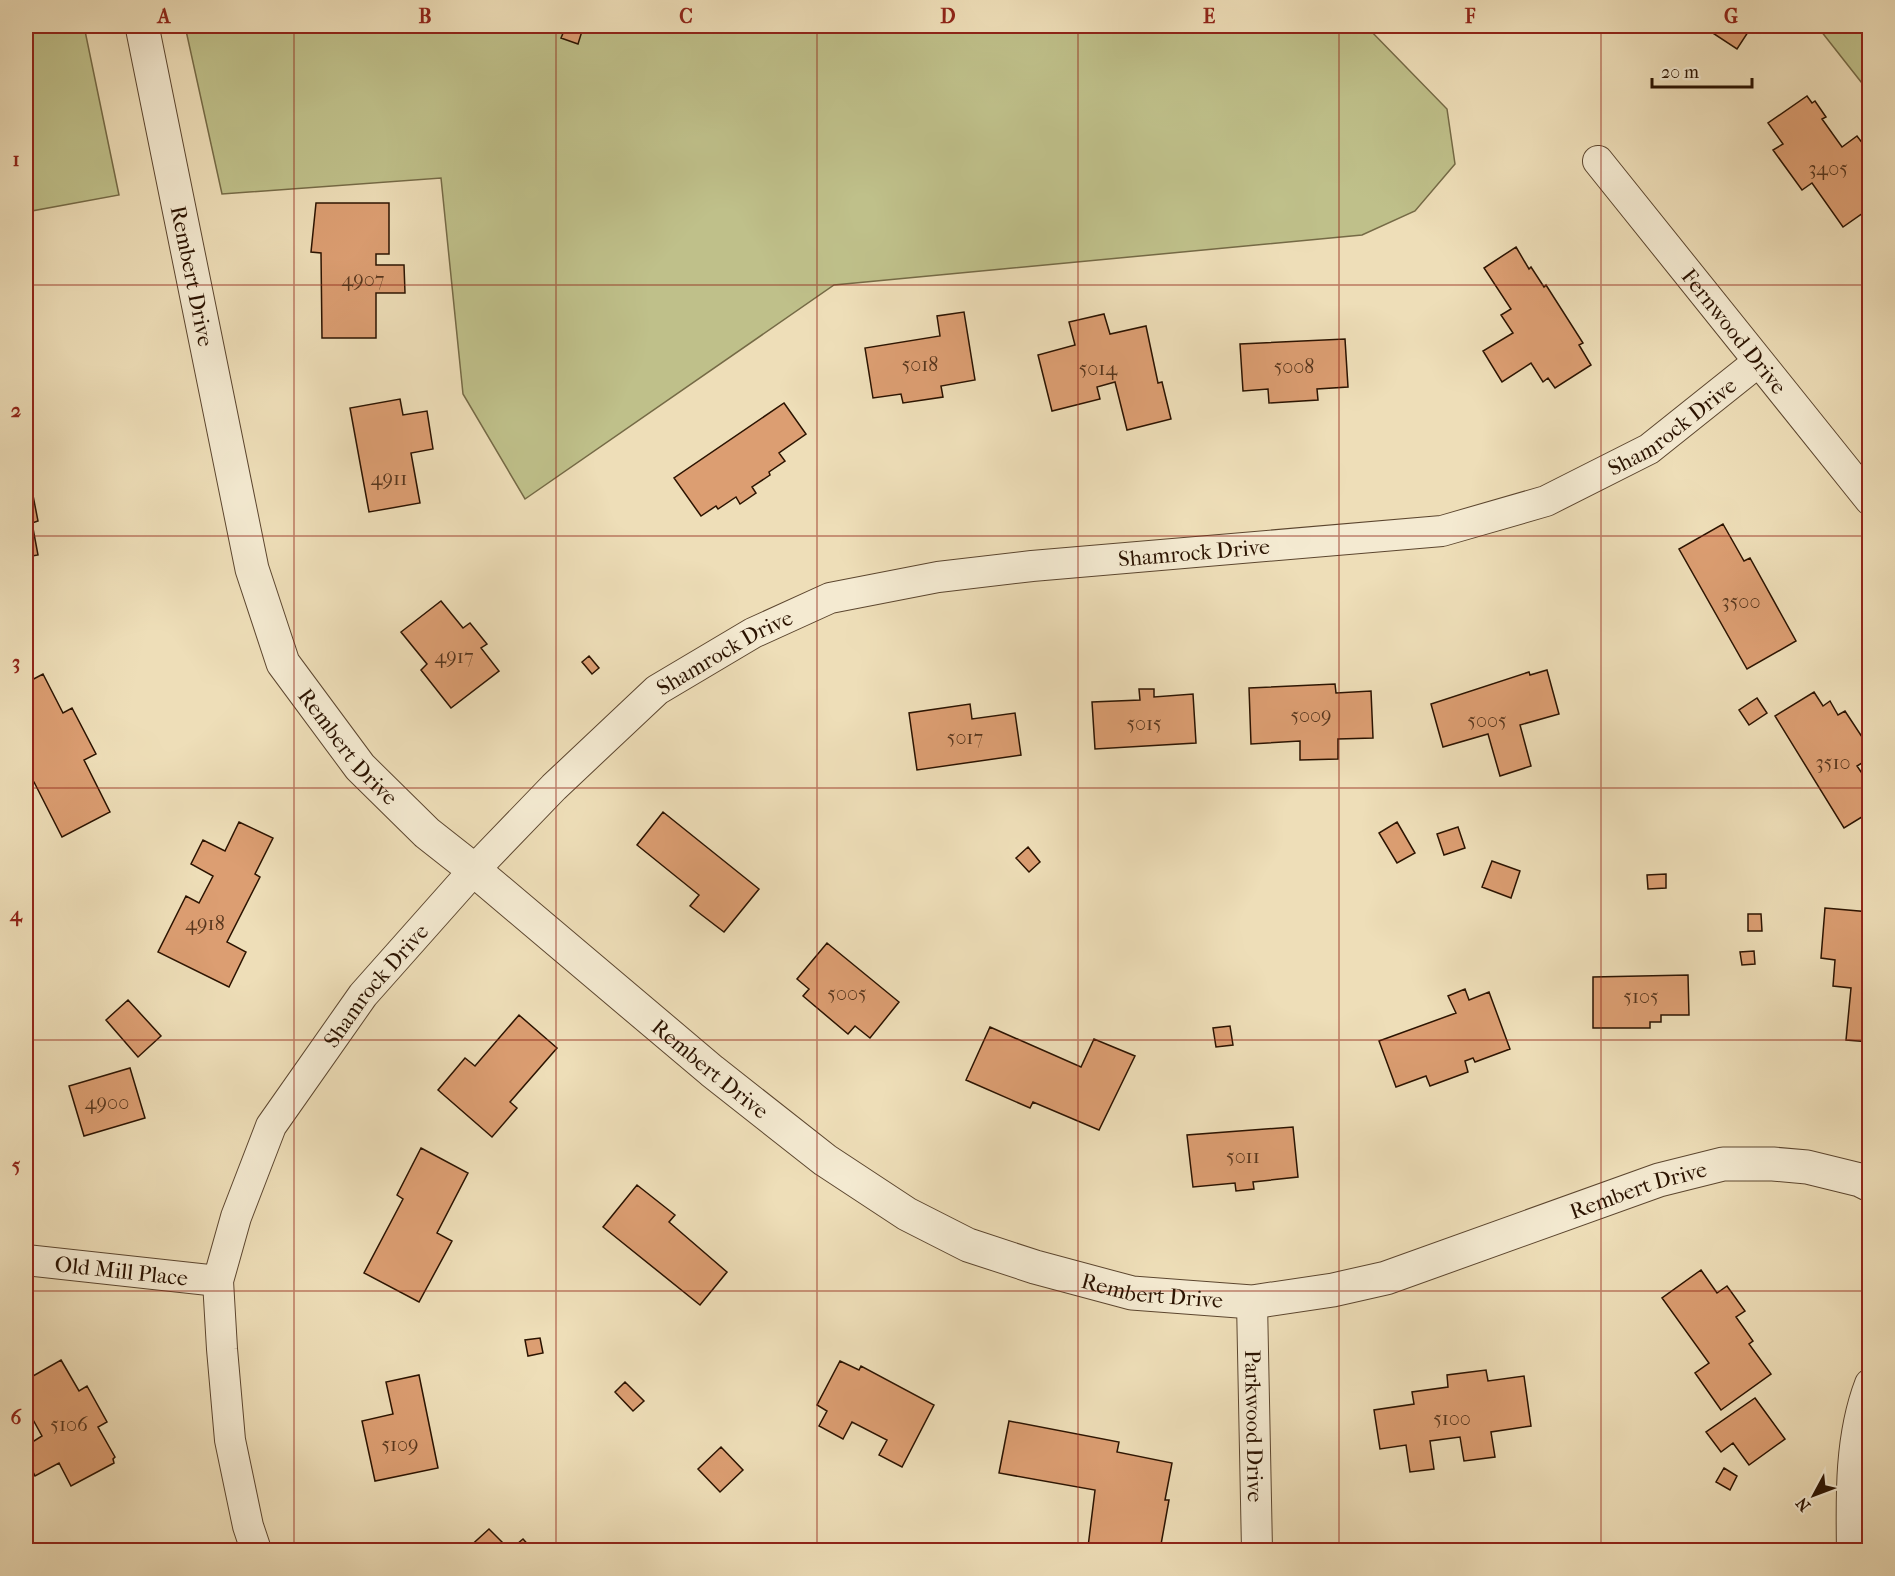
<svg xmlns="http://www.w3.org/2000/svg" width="1895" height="1576" font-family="'IM FELL French Canon',serif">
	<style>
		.green { fill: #bfc08a; stroke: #756a46; stroke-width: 1.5 }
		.building { fill: #dc9e72; stroke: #2b1301; stroke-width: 1.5 }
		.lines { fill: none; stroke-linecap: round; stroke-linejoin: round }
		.minor-casing { stroke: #5c462f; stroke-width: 32 }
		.tertiary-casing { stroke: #5c462f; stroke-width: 35 }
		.minor { stroke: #f4ead1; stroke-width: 30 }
		.tertiary { stroke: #f4ead1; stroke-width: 33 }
		.grid { fill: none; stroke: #8f2418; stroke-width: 1.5; stroke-opacity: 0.55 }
		.labels { text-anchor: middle; stroke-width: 4.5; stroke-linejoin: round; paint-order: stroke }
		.number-label { font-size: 20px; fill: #57361d }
		.street-label { font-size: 22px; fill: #2b1301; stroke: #f4ead1 }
		.neatline { fill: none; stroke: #8f2418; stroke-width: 2 }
		.grid-label { font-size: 20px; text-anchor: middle; font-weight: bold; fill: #8f2418 }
	</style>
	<rect width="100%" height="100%" fill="#eedeb8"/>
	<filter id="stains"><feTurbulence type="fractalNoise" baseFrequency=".00333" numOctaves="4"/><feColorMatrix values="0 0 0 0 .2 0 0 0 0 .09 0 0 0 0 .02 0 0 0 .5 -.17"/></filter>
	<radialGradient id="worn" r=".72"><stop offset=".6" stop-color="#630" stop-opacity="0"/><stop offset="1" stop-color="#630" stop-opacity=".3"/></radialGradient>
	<!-- green -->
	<path class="green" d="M26,26H84L119,195L26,212Z
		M185,26H1366L1447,109L1455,164L1415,211L1362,235L834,285L525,499L463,394L441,178L222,194Z
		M1817,26H1869V92Z"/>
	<!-- building -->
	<path class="building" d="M566,26L583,28L578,44L561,38Z
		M1702,26H1752L1737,49Z
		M1807,96L1812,103L1815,101L1826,117L1822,119L1842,147L1857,136L1870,153V208L1843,227L1812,183L1802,190L1773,150L1783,144L1768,123Z
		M316,203H389V254H376V265H404L405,293H376V338H322L321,253L311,252Z
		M1516,247L1529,269L1531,267L1544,287L1546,285L1583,343L1579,345L1591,365L1555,388L1548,378L1543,382L1531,363L1502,382L1483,351L1513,333L1501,315L1511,309L1484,268Z
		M964,312L975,380L941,386L943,397L903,403L901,394L873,398L865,348L940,336L937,316Z
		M1104,314L1110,334L1146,326L1158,383L1162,382L1171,419L1127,430L1115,382L1097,387L1100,399L1052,411L1038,355L1075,345L1069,322Z
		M1345,339L1348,387L1317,389L1318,400L1269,403L1268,389L1243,391L1240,344Z
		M400,399L403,415L427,411L433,449L411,453L420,503L369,512L350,408Z
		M784,403L806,434L779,453L785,461L769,472L770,475L752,487L756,493L740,504L736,497L718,509L716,506L701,516L674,478Z
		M26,475H29L38,521L32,523L38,555L26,557Z
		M1723,524L1744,561L1750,558L1796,641L1747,669L1679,549Z
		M441,601L463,628L470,623L487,644L481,648L499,671L451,708L421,670L427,664L401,632Z
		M589,656L599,668L592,674L582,662Z
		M1547,670L1559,714L1520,725L1531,766L1500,776L1488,734L1443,747L1431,704L1529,672L1530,675Z
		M43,674L63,713L72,708L96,754L84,760L110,812L62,837L34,782L26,784V683Z
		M1335,684L1336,693L1371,691L1373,738L1338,739V759L1300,760V741L1251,744L1249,688Z
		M1139,689H1154V697L1193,694L1196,743L1095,749L1092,702L1140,700Z
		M1814,692L1823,706L1830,701L1838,715L1845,711L1870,749V758L1857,766L1870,785V812L1844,828L1775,716Z
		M1757,698L1767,713L1749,725L1739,710Z
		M970,704L972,719L1015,713L1021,755L917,770L909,713Z
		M663,812L759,889L724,932L690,906L699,895L637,845Z
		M239,822L273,838L255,874L260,877L227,942L246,952L229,987L158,952L186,896L199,903L213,876L191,864L203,840L225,851Z
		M1397,822L1415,853L1397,863L1379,833Z
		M1458,827L1465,848L1444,855L1437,834Z
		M1028,847L1040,862L1029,872L1016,858Z
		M1492,861L1520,871L1511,898L1482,887Z
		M1666,874V888L1648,889L1647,875Z
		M1825,908L1870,912V1042L1846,1040L1851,988L1833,986L1835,960L1821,958Z
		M1748,914H1761L1762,931H1748Z
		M827,943L899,1002L870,1038L855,1026L848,1034L803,996L809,989L797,979Z
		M1754,951L1755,964L1742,965L1740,952Z
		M1688,975L1689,1015H1661V1022H1650V1028H1593V977Z
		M1465,989L1469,1000L1489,992L1510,1049L1475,1062L1473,1058L1465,1061L1468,1072L1430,1086L1426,1076L1396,1087L1379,1041L1456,1013L1448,996Z
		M128,1000L161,1036L138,1057L106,1020Z
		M519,1015L557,1048L510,1102L517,1108L492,1137L438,1090L465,1058L475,1066Z
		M1230,1026L1233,1045L1216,1047L1213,1028Z
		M990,1027L1081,1067L1094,1039L1135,1056L1099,1130L1033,1102L1030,1108L966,1080Z
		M130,1068L145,1118L84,1136L69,1086Z
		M1293,1127L1298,1177L1253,1182L1254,1189L1236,1191L1235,1183L1193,1187L1187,1135Z
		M421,1148L468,1173L437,1233L452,1241L419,1302L364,1273L403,1199L397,1195Z
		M637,1185L675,1215L669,1222L727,1272L700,1305L603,1227Z
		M1701,1270L1717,1293L1727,1286L1745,1311L1736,1317L1753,1341L1749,1344L1771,1374L1721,1410L1695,1373L1709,1363L1662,1298Z
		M540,1338L543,1353L528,1356L525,1340Z
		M61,1360L79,1391L87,1386L107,1422L98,1427L115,1457L113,1459L114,1463L71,1486L59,1463L35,1476L26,1457V1446L42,1436L26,1407V1380Z
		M840,1361L859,1370L861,1366L934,1405L902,1467L879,1455L887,1440L852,1422L843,1439L819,1426L827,1411L817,1405Z
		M1486,1370L1488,1381L1524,1376L1531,1426L1491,1432L1495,1457L1464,1461L1460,1437L1430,1441L1434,1469L1410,1472L1406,1445L1380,1449L1374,1410L1414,1404L1412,1392L1448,1387L1447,1375Z
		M419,1375L438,1468L375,1481L362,1421L393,1414L386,1382Z
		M625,1382L644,1401L633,1411L615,1392Z
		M1755,1398L1785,1439L1749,1465L1733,1443L1721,1452L1706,1432Z
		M1009,1421L1119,1442L1117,1452L1172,1463L1165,1500H1169L1160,1550H1115L1088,1547L1095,1490L999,1473Z
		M721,1447L743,1470L720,1492L698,1469Z
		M1724,1468L1737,1476L1730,1490L1716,1482Z
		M489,1529L510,1550H466Z
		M523,1539L533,1550H510Z
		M1467,1544V1550H1417V1545Z"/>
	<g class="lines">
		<!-- minor casing -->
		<g class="minor-casing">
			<g id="minor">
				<path id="s1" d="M1598,161L1870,500"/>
				<path id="s2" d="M26,1260L218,1281"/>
				<path id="s3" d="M1252,1302L1257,1550"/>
				<path id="s4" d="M256,1550L248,1526L230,1440L222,1349L218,1281L236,1217L271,1126L363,995L474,870L554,787L657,690L753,633L830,598L938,577L1032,566L1442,531L1546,501L1649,449L1758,362"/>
				<path d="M1852,1550C1851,1495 1850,1436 1870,1384"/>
			</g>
		</g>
		<!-- tertiary casing -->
		<g class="tertiary-casing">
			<g id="tertiary">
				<path id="s5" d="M142,26L252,569L283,663L360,767L427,833L474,870L712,1071L825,1160L907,1214L968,1245L1035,1267L1132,1293L1252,1302L1333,1290L1386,1278L1659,1180L1723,1164H1773L1807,1167L1860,1180L1870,1185"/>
			</g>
		</g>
		<!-- minor -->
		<use href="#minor" class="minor"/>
		<!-- tertiary -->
		<use href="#tertiary" class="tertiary"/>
	</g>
	<!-- grid -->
	<path class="grid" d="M294,26V1550M556,26V1550M817,26V1550M1078,26V1550M1339,26V1550M1601,26V1550M26,285H1870M26,536H1870M26,788H1870M26,1040H1870M26,1291H1870"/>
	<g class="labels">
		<!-- number labels -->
		<g class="number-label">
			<text x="1828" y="175">3405</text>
			<text x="363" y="286">4907</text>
			<text x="920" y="371">5018</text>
			<text x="1294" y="373">5008</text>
			<text x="1098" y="375">5014</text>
			<text x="389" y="485">4911</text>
			<text x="1741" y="608">3500</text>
			<text x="454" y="663">4917</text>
			<text x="1311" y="722">5009</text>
			<text x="1487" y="727">5005</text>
			<text x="1144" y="730">5015</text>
			<text x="965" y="744">5017</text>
			<text x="1833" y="769">3510</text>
			<text x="205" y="930">4918</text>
			<text x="847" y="1000">5005</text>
			<text x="1641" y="1003">5105</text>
			<text x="107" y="1109">4900</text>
			<text x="1243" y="1163">5011</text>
			<text x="1452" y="1425">5100</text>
			<text x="69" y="1431">5106</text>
			<text x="400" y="1451">5109</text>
		</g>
		<!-- street labels -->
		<g class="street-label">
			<text dy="8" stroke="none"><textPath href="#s5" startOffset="255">Rembert Drive</textPath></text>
			<text dy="8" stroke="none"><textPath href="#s1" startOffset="218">Fernwood Drive</textPath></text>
			<text dy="8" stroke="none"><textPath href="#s4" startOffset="2088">Shamrock Drive</textPath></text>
			<text dy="8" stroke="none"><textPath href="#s4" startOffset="1584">Shamrock Drive</textPath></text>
			<text dy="8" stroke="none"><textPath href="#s4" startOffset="1098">Shamrock Drive</textPath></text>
			<text dy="8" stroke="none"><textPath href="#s5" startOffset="759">Rembert Drive</textPath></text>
			<text dy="8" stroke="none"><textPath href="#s4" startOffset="612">Shamrock Drive</textPath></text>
			<text dy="8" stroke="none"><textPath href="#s5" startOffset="1245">Rembert Drive</textPath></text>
			<text dy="8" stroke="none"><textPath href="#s5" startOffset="2253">Rembert Drive</textPath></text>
			<text dy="8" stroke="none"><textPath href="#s2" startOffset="96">Old Mill Place</textPath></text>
			<text dy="8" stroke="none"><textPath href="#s5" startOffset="1749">Rembert Drive</textPath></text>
			<text dy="8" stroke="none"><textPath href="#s3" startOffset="124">Parkwood Drive</textPath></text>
		</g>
	</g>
	<!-- margin -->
	<rect width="1895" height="1576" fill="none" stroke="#eedeb8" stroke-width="66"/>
	<!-- north arrow -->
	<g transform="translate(1814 1495) rotate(229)" stroke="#f4ead1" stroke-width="4.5" paint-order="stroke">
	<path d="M0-4.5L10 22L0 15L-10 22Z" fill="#2b1301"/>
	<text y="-9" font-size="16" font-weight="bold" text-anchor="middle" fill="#2b1301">N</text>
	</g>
	<!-- scale -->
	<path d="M1652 78v9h100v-9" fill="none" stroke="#2b1301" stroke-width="3"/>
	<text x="1661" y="78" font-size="18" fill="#2b1301" stroke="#f4ead1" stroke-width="4.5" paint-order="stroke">20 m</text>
	<rect x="33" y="33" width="1829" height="1510" class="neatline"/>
	<g class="grid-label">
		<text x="164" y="23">A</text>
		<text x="425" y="23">B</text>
		<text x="686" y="23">C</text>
		<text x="948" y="23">D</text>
		<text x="1209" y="23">E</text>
		<text x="1470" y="23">F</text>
		<text x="1731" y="23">G</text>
		<text x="16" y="166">1</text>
		<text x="16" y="417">2</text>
		<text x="16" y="669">3</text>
		<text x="16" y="921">4</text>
		<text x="16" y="1172">5</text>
		<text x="16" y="1424">6</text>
	</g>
	<rect width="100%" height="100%" filter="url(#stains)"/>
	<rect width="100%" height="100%" fill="url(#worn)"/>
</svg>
